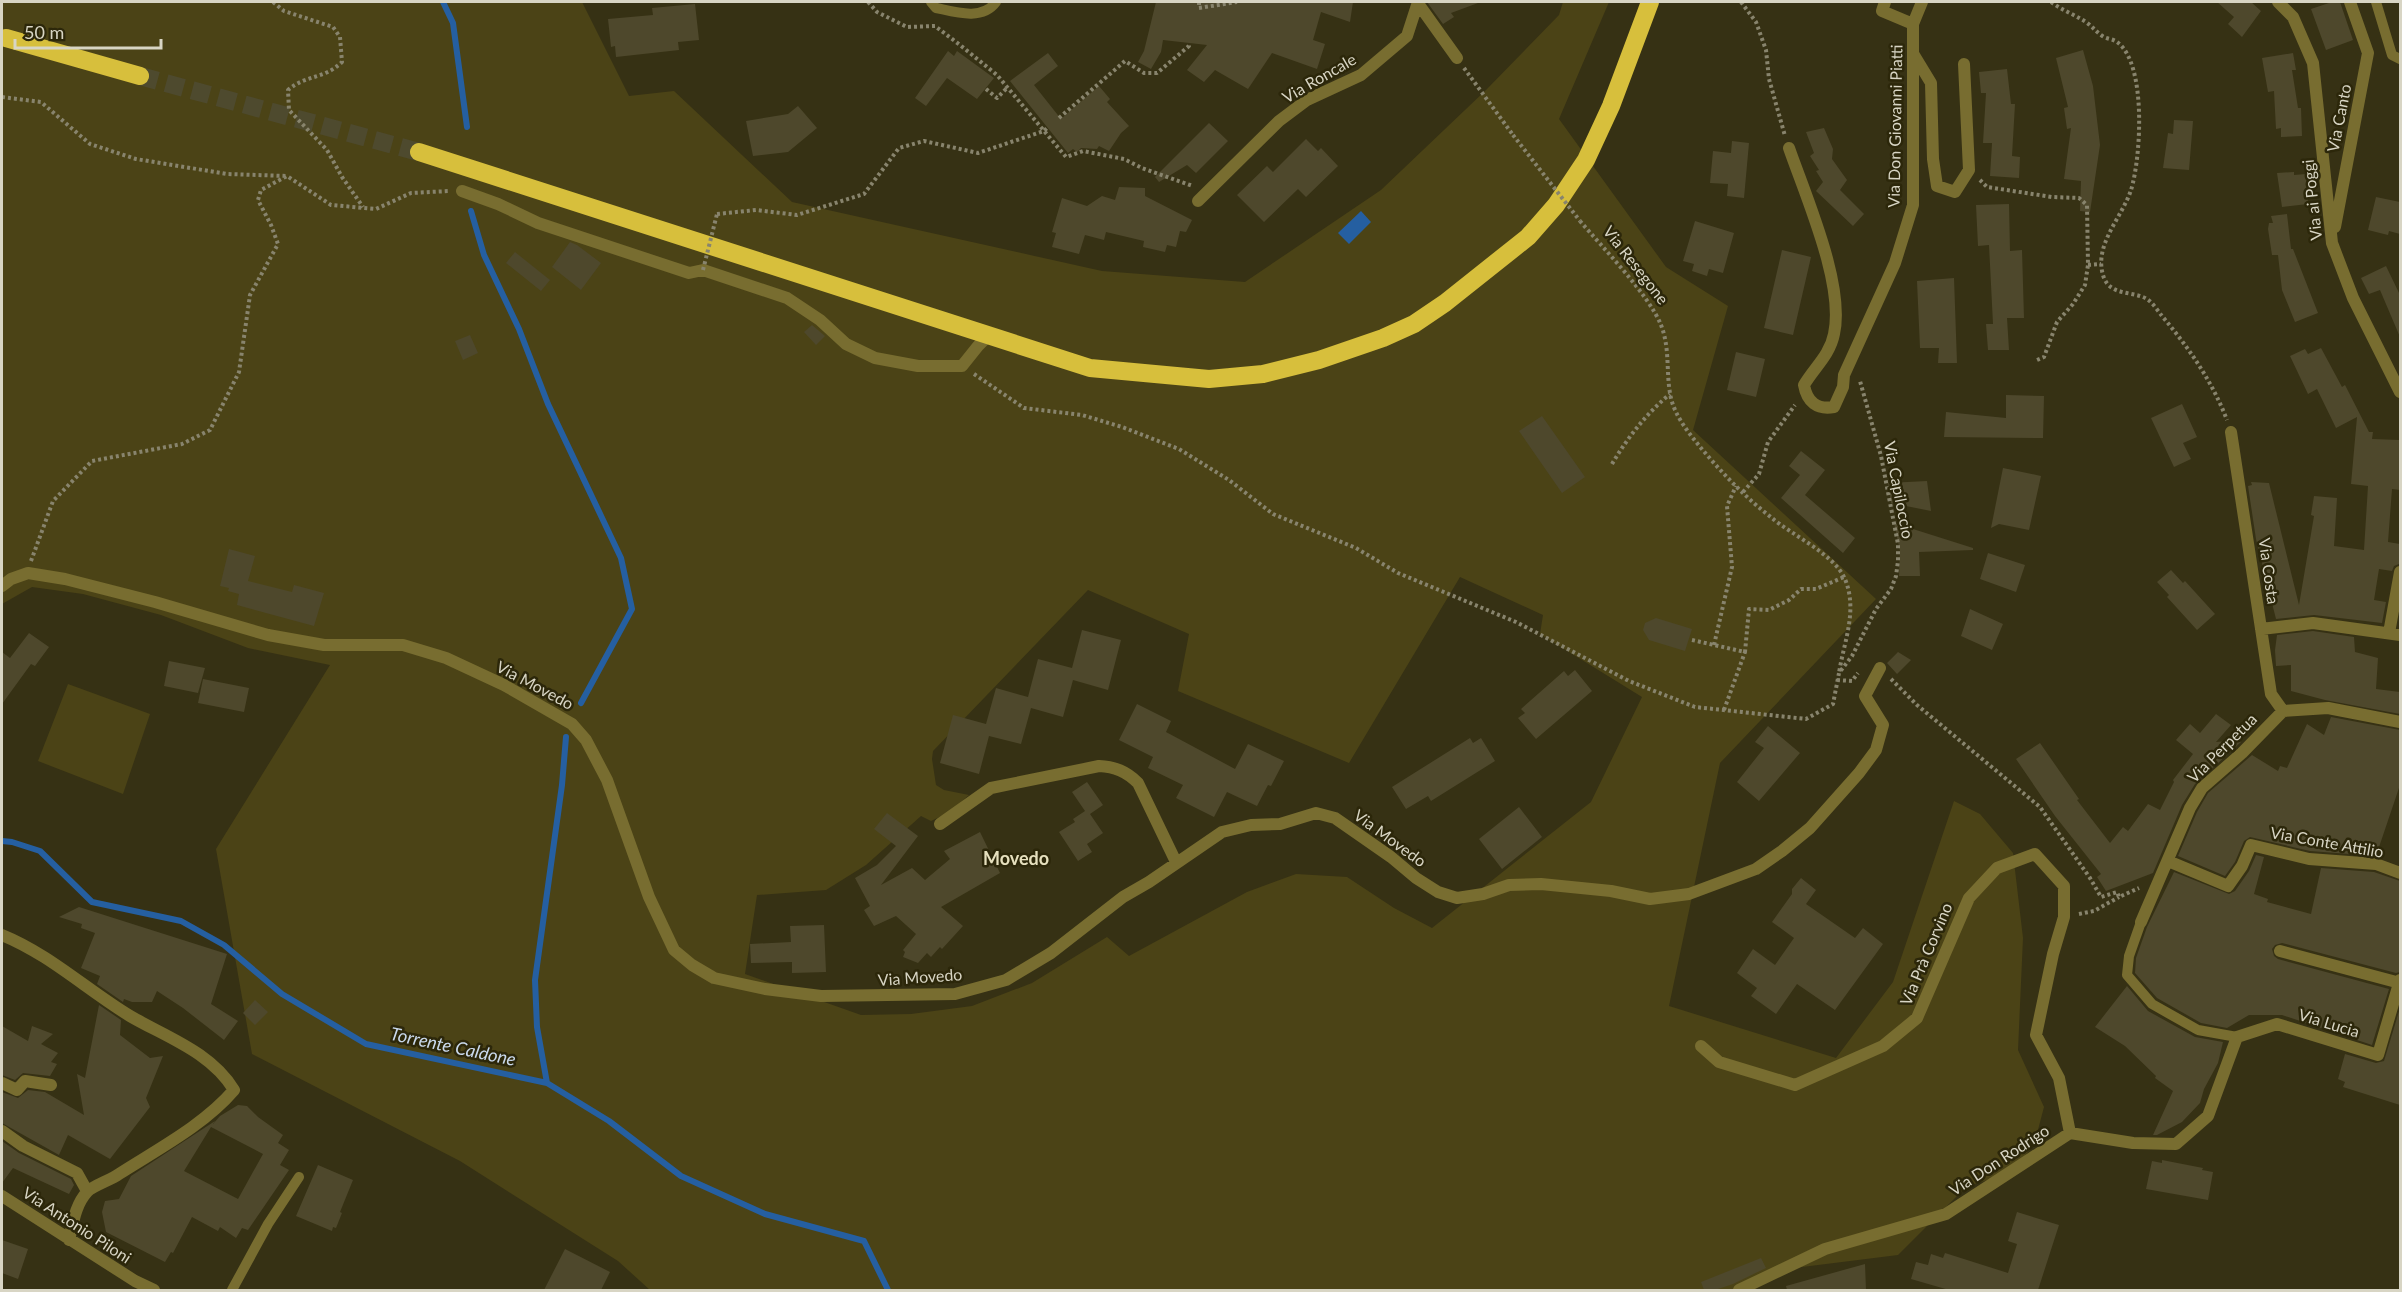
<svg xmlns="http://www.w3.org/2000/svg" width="2402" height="1292" font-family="Lato,sans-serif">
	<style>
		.green { fill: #4b4316; fill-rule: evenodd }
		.water { fill: #255fa1 }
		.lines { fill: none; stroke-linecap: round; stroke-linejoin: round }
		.stream { stroke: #255fa1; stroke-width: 6 }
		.building { fill: #4e482c; fill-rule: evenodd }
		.highway-tunnel { stroke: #4e4a2e; stroke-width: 18; stroke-dasharray: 18 9; stroke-linecap: butt }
		.path { stroke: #88846d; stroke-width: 4; stroke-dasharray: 3 3; stroke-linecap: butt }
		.lane { stroke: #786d30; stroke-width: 10 }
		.street { stroke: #786d30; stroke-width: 12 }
		.highway { stroke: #d7bf3c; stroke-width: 18 }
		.path-bridge { stroke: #88846d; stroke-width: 4; stroke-dasharray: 3 3; stroke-linecap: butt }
		.labels { text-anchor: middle; stroke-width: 5; stroke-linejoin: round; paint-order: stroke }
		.street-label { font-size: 16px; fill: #d8d5c4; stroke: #2c270a }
		.neighbourhood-label { font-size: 18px; font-weight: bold; fill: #e6e0be; stroke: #2c270a }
		.water-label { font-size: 18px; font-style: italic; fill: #cad9ec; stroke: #2c270a }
	</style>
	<rect width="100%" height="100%" fill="#363114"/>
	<!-- green -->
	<path class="green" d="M2,2H582L629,96L674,91L792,202L1102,271L1245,282L1381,190L1486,90L1559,15L1563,2H1609L1559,119L1666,267L1728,306L1693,430L1876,599L1720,763L1669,1006L1836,1058L1893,982L1954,801L1980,814L2013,853L2023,938L2018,1050L2044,1107L2034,1145L2009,1174L1967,1186L1898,1255L1794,1268L1730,1290H650L618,1261L460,1161L252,1054L216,849L330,665L248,648L161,615L83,594L32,587L2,604ZM1460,577L1543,615L1540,634L1642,697L1591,802L1432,928L1394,908L1347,877L1296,874L1247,892L1129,956L1107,937L1032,983L972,1006L911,1014L861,1015L745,974L757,895L826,890L866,865L921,816L931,821L950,812L969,795L944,790L936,785L932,759L933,751L1088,590L1189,634L1178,691L1349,763Z
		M68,684L150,714L123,794L38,761Z"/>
	<!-- water -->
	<path class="water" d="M1361,211L1371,222L1349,244L1338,233Z"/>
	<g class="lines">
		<!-- stream -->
		<path class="stream" d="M443,2L453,23L467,127
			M471,211L484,255L519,329L548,404L621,558L632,609L581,703
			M2,841L12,842L40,851L92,902L181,921L224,945L282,994L366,1044L547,1083L609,1121L681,1176L765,1214L864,1241L888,1290
			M547,1083L537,1027L535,980L562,785L566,737"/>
	</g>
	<!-- building -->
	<path class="building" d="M1156,2H1353L1350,22L1321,12L1313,40L1325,44L1317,69L1272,53L1248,89L1215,70L1204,82L1187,70L1207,45L1163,40L1161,52L1151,69L1138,62L1144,51Z
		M1427,2H1478V3L1451,13L1454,17L1443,24Z
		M2217,2H2251L2261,11L2242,37L2228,24L2234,17Z
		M2332,2H2340L2353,40L2326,50L2311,9Z
		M695,4L699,40L678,42L679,50L616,57L615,46L611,47L608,19L653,15L652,8Z
		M2083,50L2093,86L2100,145L2090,212L2080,211L2081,181L2064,179L2071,128L2067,129L2064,108L2068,107L2056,58Z
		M948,51L954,56L957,51L994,78L977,99L947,78L926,106L915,98Z
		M1048,53L1058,66L1034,85L1061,119L1099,86L1110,99L1107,102L1129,126L1121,133L1109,151L1099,146L1097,149L1081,148L1077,152L1073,149L1068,153L1010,81Z
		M2293,53L2296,70H2292L2298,108H2301L2302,136L2281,137V128L2276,129L2274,91L2268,92L2262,58Z
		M2007,69L2011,104H2015L2012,156L2020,157L2019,178L1990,176L1992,143H1983L1986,93H1981L1979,72Z
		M798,106L817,128L788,152L753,156L746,121L788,114Z
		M2174,120L2193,121L2189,170L2163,168L2168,133L2173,134Z
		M1209,123L1228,141L1196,173L1187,165L1159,182L1155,177Z
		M1824,128L1833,149L1832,159L1847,180L1840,190L1864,214L1853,226L1816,191L1823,182L1816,171L1819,170L1810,156L1814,153L1806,132Z
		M1306,139L1318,151L1321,148L1338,166L1306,197L1298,189L1264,222L1237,195L1267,166L1273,172Z
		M1732,141L1749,143L1744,198L1727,196L1728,184L1710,183L1713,151L1731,153Z
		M2294,172V175L2306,174L2308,204L2282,207L2277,173Z
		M1119,187L1145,188V196L1192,220L1186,232L1180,231L1176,247L1167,245L1165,252L1143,247L1144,241L1106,232L1104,240L1085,235L1079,254L1052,247L1056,233L1052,232L1062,198L1087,206L1102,196L1115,200Z
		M2376,197L2400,202V234L2389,231L2388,235L2368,230Z
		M2009,204L2010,251L2022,250L2024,318H2007L2009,350H1988L1986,324H1993L1989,245L1978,246L1976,205Z
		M2287,214L2291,249H2293L2318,313L2295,322L2282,290L2278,255H2272L2268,229L2269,223H2273L2271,216Z
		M1695,221L1734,233L1723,273L1709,269L1707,276L1692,271L1694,264L1683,261Z
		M570,242L577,245L601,263L581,290L552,267Z
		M1782,250L1811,257L1793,335L1764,328Z
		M515,252L550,280L541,291L506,263Z
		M2386,266L2400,295V337L2380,290L2369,294L2361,278Z
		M1954,278L1957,363H1938L1939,348H1920L1917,281Z
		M812,325L825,336L816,345L804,332Z
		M470,335L478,353L463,360L455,341Z
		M2321,348L2342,387L2345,385L2369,432H2373L2372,439L2400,440V490L2392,489L2388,542L2400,544V552L2399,564L2394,566L2392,571L2379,569L2374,600L2386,602L2382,623L2314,615L2276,619L2256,539L2248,486L2252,485L2251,482L2269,483L2299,605L2314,516L2311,515L2314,496L2337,498L2334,546L2364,550L2368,486L2351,484L2357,417L2336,428L2317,389L2308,394L2290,356L2305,349L2308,354Z
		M1736,352L1765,359L1756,397L1727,390Z
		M2006,395L2044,396L2043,438L1944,437L1946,412L2006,418Z
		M2182,404L2197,437L2183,443L2191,459L2174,467L2151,418Z
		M1542,416L1585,477L1562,493L1519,431Z
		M1801,451L1825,470L1805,495L1855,538L1843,553L1781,498L1800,475L1789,466Z
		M2003,468L2041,476L2029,530L1999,524L1991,528Z
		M1927,481L1931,511L1891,503L1888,483Z
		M1894,523L1973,548V550L1919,552L1920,576H1899L1900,551Z
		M229,549L255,556L248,581L292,592L294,585L324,593L314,626L237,605L239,594L228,591L229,588L220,586Z
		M1988,553L2025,565L2016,592L1980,579Z
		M2171,570L2183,583L2185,581L2215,614L2197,630L2167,597L2169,595L2157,582Z
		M1970,609L2003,624L1992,650L1961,636Z
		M1656,618L1692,629L1685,651L1649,640L1643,630L1645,623Z
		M1082,630L1121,640L1108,690L1073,680L1063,717L1031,708L1021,744L989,736L979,774L940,763L953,715L986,724L996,688L1028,697L1038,659L1072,668Z
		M2313,631L2354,637L2355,652L2378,658L2376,689L2400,692V714L2325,700L2291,691V665L2276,666L2275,650L2277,635Z
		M29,633L49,647L35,666L31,664L2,704V652L10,658Z
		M1898,652L1911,660L1897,674L1887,663Z
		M169,661L205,668L198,693L164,686Z
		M1575,670L1592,691L1536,739L1518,718L1525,713L1521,709L1564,671L1568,676Z
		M203,679L249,688L244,712L198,703Z
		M1137,704L1171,721L1166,732L1235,769L1248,744L1284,761L1271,786L1268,785L1257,806L1227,792L1214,817L1176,798L1183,785L1148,768L1153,757L1119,740Z
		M2216,714L2231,725L2216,742L2239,740L2241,742L2195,784L2182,805L2153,873L2106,891L2097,877L2101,874L2055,816L2016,759L2040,743L2079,799L2077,800L2110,843L2123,827L2128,831L2148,804L2160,810L2174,782L2173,780L2193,754L2176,740L2190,724L2200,733Z
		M2331,717L2400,730V785L2376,856L2310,851L2250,837L2244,841L2235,862L2225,876L2178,856L2197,812L2208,793L2252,755L2278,771L2280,766L2287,768L2307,724L2324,735Z
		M1768,726L1800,753L1759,801L1737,782L1764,748L1755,742Z
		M1470,738L1473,743L1481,738L1495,761L1431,801L1428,796L1406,809L1392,787Z
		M1087,782L1103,805L1090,814L1103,833L1087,844L1092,852L1078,861L1059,832L1075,822L1073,819L1085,811L1072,792Z
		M1519,807L1542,837L1502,869L1479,839Z
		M887,813L918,836L881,885L912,868L925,880L950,859L944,851L980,832L1000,873L941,907L963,926L942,949L940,947L931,957L927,953L918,963L903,957L905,952L903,950L916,934L896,916L874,926L864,910L870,906L855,878L877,865L896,846L874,829Z
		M2256,855L2264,857L2254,894L2268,899L2267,902L2311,914L2321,868L2374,872L2400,881V972L2396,973L2282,943L2275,945L2272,949L2274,956L2278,959L2389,989L2372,1045L2282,1015H2249L2227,1028L2201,1023L2157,998L2135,973L2136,958L2147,927L2174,872L2229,894L2235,891L2249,871Z
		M1801,878L1816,890L1806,904L1855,938L1863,928L1883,944L1835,1010L1797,984L1776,1014L1751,996L1757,988L1737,973L1753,949L1775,965L1794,938L1772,922L1792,894V889Z
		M79,907L227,954L211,1004L238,1021L224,1040L183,1008L157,991L152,1002H132L124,999L123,1002L97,984L100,976L81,968L95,933L81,928L82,924L59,917Z
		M824,925L826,972L792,973V962L751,963L750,944L791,942L790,926Z
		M2127,986L2148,1011L2195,1037L2223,1042L2218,1063L2204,1089L2200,1103L2182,1122L2157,1135H2153L2173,1091L2155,1078L2156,1076L2125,1046L2095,1027Z
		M255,1000L268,1012L255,1025L243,1013Z
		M99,1005L121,1020L120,1035L150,1058L163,1056L146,1098L150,1107L110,1159L68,1135L59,1155L2,1123V1092L18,1098L28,1090L45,1092L84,1115L77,1074L85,1078Z
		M2400,1008V1105L2343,1087L2345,1082L2338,1079L2345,1054L2376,1063L2384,1061Z
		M2,1026L28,1041L32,1026L53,1034L41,1044L58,1053L51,1062L57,1064L50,1076L23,1073L15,1080L2,1075Z
		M238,1105L247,1106L258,1117L283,1135L278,1143L289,1150L280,1165L289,1170L248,1230L242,1228L236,1238L220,1227L218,1231L192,1217L173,1253L171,1252L165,1262L106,1232L102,1212L105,1201L119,1199L131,1176L215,1121L213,1124L220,1116ZM211,1127L263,1154L238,1199L184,1171Z
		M2,1141L19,1153L71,1179L74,1185L69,1194L13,1168L2,1183Z
		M2162,1160L2203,1168L2202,1170L2213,1172L2208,1200L2146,1189L2152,1161L2162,1163Z
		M318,1165L353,1180L340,1212L342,1213L336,1228L333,1227L332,1231L296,1216Z
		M2017,1212L2059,1225L2038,1290H1949L1911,1279L1916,1262L1928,1265L1931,1254L1943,1258L1945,1253L2008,1273L2017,1244L2008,1241Z
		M2,1240L28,1249L18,1279L2,1273Z
		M565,1249L610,1272L601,1290H544Z
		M1761,1258L1766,1268L1733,1284L1715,1290H1704L1701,1282Z
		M1865,1264L1866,1290H1787L1786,1286Z"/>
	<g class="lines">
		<!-- highway-tunnel -->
		<path class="highway-tunnel" d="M140,76L419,152"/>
		<!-- path -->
		<path class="path" d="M273,2L284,11L333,27L340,37L342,62C323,80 307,74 288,90L289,110L327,150L342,177L363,207
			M868,2L877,12L907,27L935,26L960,45L997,75L1066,157L1083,151L1124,159L1142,168L1193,186
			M1199,2V8L1237,2
			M1741,2L1756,22L1766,50L1769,79L1785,136
			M2051,2C2062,10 2075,15 2086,22C2093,27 2097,33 2104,37C2108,39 2113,39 2117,42C2147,63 2141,158 2131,190C2122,218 2092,246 2104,278C2111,296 2134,291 2147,299C2153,303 2158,311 2162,316C2189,348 2212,381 2227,420
			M1464,68L1513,135
			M986,89L997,98L1008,87
			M2,97L41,102L90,144L136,159L227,174L287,176
			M1059,118L1125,61L1144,73H1157L1189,46V43
			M1980,180L1987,187L2052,197L2079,198L2087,205L2088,265L2085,285L2073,304L2057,322L2044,357L2037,360
			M717,214L756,210L797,215L864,194L899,148L924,141L978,153L1044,131L1048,127
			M1580,221C1603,248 1649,295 1661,325C1670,348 1666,370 1670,393C1673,414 1688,432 1701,448C1722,473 1746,498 1772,518C1792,535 1835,555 1845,579C1858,611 1844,641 1839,673
			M2088,265L2101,264
			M974,374L1024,408L1082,415L1122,427L1179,449L1229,480L1273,514L1356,548L1398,573L1516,622L1629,681L1695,707L1742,712L1806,719L1833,704L1839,673L1852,656L1876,609L1891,589L1896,576L1898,561V544L1881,456L1860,381
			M1612,464C1628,437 1646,414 1670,394
			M1743,492L1759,474L1768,442L1795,405
			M31,561L53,501L92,461L182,444L210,430L239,372L250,295L278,244L271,225L258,200L261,190L287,176L331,205L376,209L411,193L449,191
			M1692,640L1745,652L1749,609L1769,610L1789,600L1801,589H1816L1844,577
			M1714,645L1732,567L1727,506L1736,486
			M1891,679L1917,705L2040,807L2090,878L2101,897L2117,892L2119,897L2139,888
			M1837,680L1852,681L1858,673
			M1724,710L1745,652
			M2079,914L2094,911L2119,897"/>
		<!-- lane -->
		<path class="lane" d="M931,2L936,8C955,12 982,21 996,2
			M2376,2L2392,55L2400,59
			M2141,922L2129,956L2127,975L2152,1004L2198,1030L2237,1037
			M232,1290L268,1224L299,1177"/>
		<!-- street -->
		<path class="street" d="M1417,2L1457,58
			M1885,2L1882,11L1913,24
			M2278,2L2293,17L2313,63L2332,243L2353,298L2400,392
			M1914,55L1931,83L1933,159L1937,186L1955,192L1969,170L1964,64
			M1789,148C1806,197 1845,285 1834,334C1830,355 1814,368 1804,385C1807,402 1817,410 1834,407L1843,387L1844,375L1895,263L1913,205V24L1922,2
			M462,191L498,204L538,223L689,273L703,270L787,298L820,320L846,344L875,358L918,366H962L978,346L989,335
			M1198,201L1279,121L1307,100L1361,75L1407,36L1418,2
			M2335,227L2368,53L2350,2
			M2231,432L2271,694L2283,711
			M2,586L11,579L28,573L65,579L155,602L268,635L324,645H403L446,658L504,685L572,724L586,740L607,780L649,897L674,950L692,965L714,978L765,989L821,996L955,994L1006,980L1051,953L1123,897L1149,882L1222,832L1251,825L1280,824L1316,813L1335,818L1391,857L1416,878L1438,892L1457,898L1483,894L1509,885L1541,884L1611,891L1650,899L1689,894L1756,869L1782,851L1810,828L1859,773L1876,750L1883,725L1865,696L1880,668
			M2261,629L2313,623L2400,635
			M2389,633L2400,572
			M940,824L991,788L1099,766C1115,767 1126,771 1138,783L1176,862
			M2168,861L2228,886L2242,866L2251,845L2309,859L2376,864L2400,873
			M2141,922L2190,808L2202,788L2242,753L2283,711L2328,708L2400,722
			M2,935C49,954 87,990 130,1016C166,1037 211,1052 234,1090C204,1125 158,1149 119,1174C111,1180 92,1186 87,1192C75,1205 73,1224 69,1240
			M2280,951L2400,983
			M1701,1046L1719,1062L1795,1085L1883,1046L1917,1018L1969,898L1997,868L2035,854L2064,886V917L2053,954L2036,1035L2059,1078L2070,1133
			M2,1083L17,1090L25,1081L51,1085
			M2,1131L23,1146L77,1173L87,1191
			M2,1196L135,1281L154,1290
			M1739,1290L1825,1249L1946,1214L2070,1133L2133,1143L2176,1144L2208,1116L2237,1037L2277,1024L2378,1055L2400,980"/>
		<!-- highway -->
		<path class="highway" d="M6,38L140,76
			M419,152L1090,368L1209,379L1263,374L1319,360L1383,338L1414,324L1445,303L1528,237L1556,205L1586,160L1611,106L1650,2"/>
		<!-- path-bridge -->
		<path class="path-bridge" d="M1513,135L1580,221
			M703,270L717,214"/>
	</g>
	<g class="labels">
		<!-- street labels -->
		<g class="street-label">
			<text transform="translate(1319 78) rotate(-30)" y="6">Via Roncale</text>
			<text transform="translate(2339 118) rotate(-79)" y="6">Via Canto</text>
			<text transform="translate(1895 126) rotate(-89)" y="6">Via Don Giovanni Piatti</text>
			<text transform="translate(2312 200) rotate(-96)" y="6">Via ai Poggi</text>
			<text transform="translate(1636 265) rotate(52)" y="6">Via Resegone</text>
			<text transform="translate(1899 490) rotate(79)" y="6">Via Capiloccio</text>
			<text transform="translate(2269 571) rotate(82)" y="6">Via Costa</text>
			<text transform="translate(535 685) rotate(28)" y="6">Via Movedo</text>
			<text transform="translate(2222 748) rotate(-45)" y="6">Via Perpetua</text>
			<text transform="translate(1390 838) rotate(36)" y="6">Via Movedo</text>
			<text transform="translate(2327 842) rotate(10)" y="6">Via Conte Attilio</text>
			<text transform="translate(1926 954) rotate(-67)" y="6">Via Prà Corvino</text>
			<text transform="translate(920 977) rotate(-4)" y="6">Via Movedo</text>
			<text transform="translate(2329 1023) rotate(17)" y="6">Via Lucia</text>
			<text transform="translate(1999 1160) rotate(-33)" y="6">Via Don Rodrigo</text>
			<text transform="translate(77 1225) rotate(33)" y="6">Via Antonio Piloni</text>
		</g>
		<!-- neighbourhood labels -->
		<g class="neighbourhood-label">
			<text x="1016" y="865">Movedo</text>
		</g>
		<!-- water labels -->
		<g class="water-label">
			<text transform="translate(453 1047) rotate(12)" y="6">Torrente Caldone</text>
		</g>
	</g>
	<!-- border -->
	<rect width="2402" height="1292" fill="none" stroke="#d8d5c4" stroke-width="6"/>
	<!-- scale -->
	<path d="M15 39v9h146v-9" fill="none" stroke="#d8d5c4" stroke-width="3"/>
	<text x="24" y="39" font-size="18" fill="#d8d5c4" stroke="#2c270a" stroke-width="4.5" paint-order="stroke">50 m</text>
</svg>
